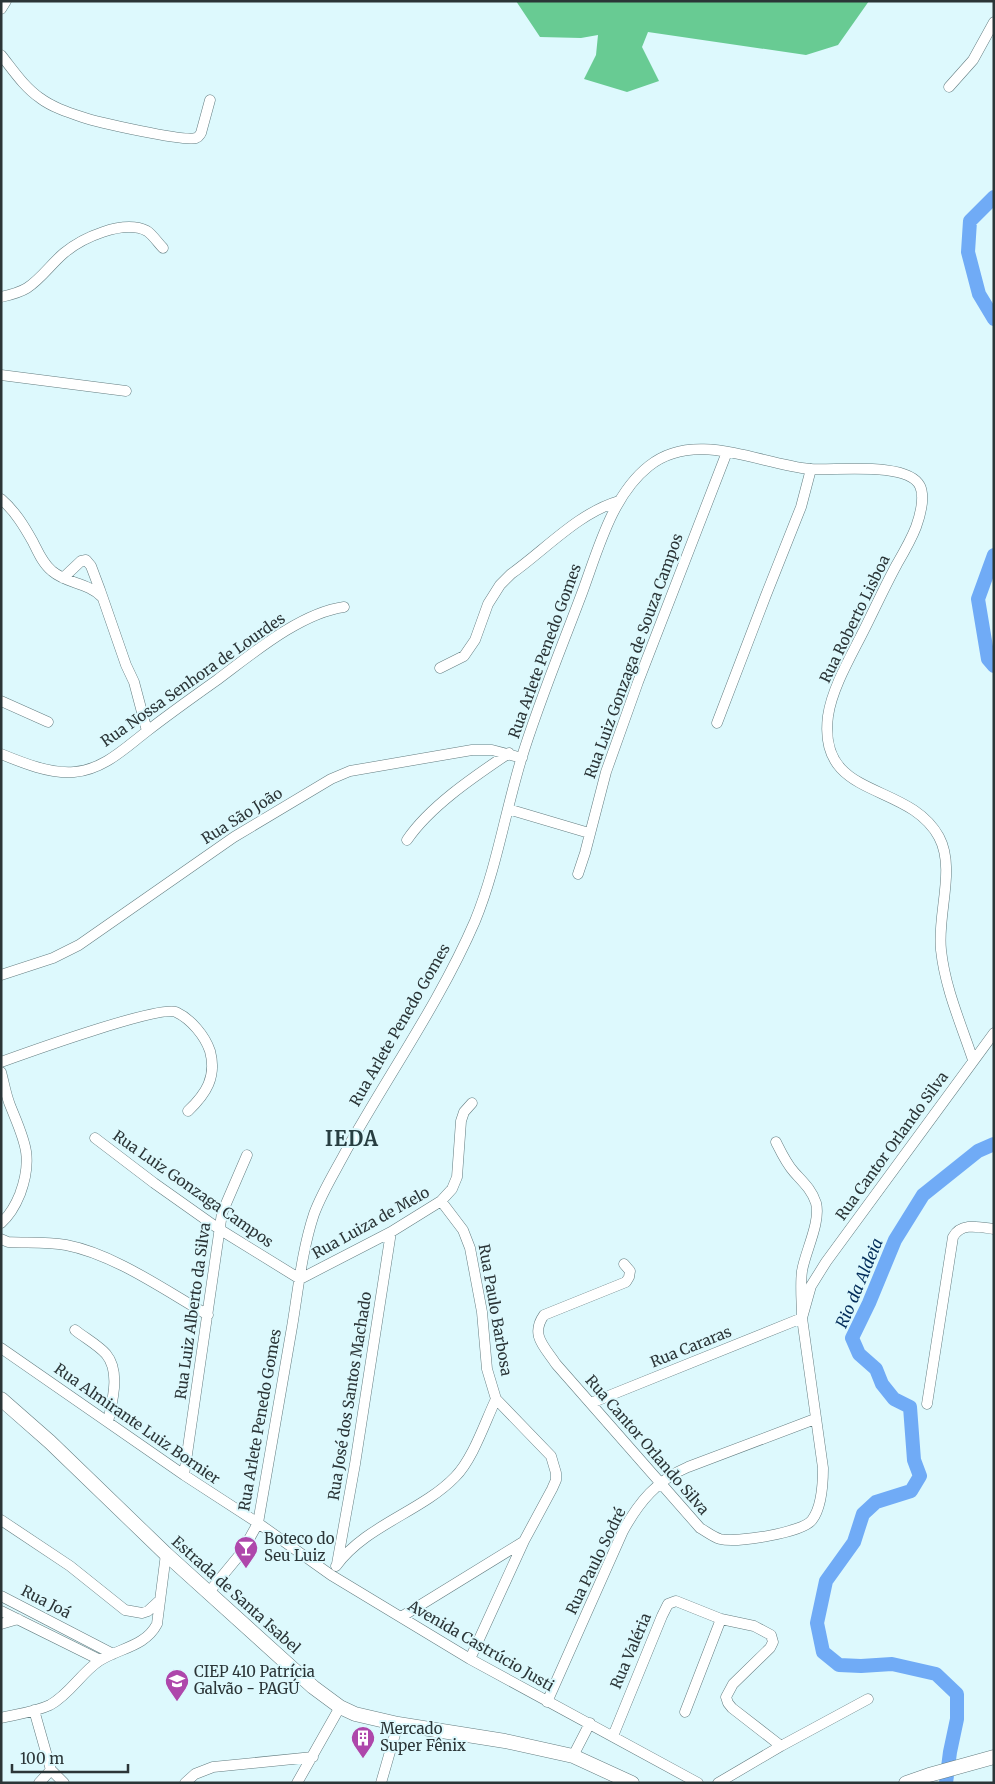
<svg xmlns="http://www.w3.org/2000/svg" width="995" height="1784" font-family="Merriweather,serif">
	<style>
		.forest { fill: #68cb93 }
		.lines { fill: none; stroke-linecap: round; stroke-linejoin: round }
		.river { stroke: #70abf6; stroke-width: 14 }
		.street-casing { stroke: #647d80; stroke-width: 11 }
		.secondary-casing { stroke: #647d80; stroke-width: 15 }
		.street { stroke: #fff; stroke-width: 10 }
		.secondary { stroke: #fff; stroke-width: 14 }
		.labels { text-anchor: middle; stroke-width: 4; stroke-linejoin: round; paint-order: stroke }
		.street-label { font-size: 15px; fill: #2b3537; stroke: #ddf9fd }
		.poi-label { font-size: 15px; fill: #2b3537; stroke: #ddf9fd; text-anchor: start }
		.water-label { font-size: 16px; font-style: italic; fill: #032d5a; stroke: #ddf9fd }
		.district-label { font-size: 20px; font-weight: bold; letter-spacing: 1px; fill: #273e41; stroke: #ddf9fd }
	</style>
	<rect width="100%" height="100%" fill="#ddf9fd"/>
	<!-- forest -->
	<path class="forest" d="M516,1H869L838,45L806,55L648,32L642,47L659,81L627,92L584,79L596,55L598,35L581,38L540,37Z"/>
	<g class="lines">
		<!-- river -->
		<path class="river" d="M994,197L970,221L968,252L979,294L994,319
			M994,555L978,599L988,659L994,666
			M946,1783L950,1752L957,1719V1694L936,1674L892,1664L861,1666L839,1665L823,1652L817,1623L826,1581L854,1542L863,1514L876,1502L911,1491L920,1476L914,1460L910,1407L894,1399L882,1384L876,1369L859,1354L852,1338L869,1303L895,1240L923,1195L978,1151L994,1144"/>
		<!-- street casing -->
		<g class="street-casing">
			<path id="street" d="M1,9L6,1
				M1,55C13,70 24,87 40,98C52,107 67,112 82,117C96,122 185,142 196,138C199,137 199,136 201,133L210,100
				M949,87L973,60L994,22
				M1,297C10,295 19,293 27,288C41,279 51,264 64,253C82,238 123,219 147,231C153,235 158,243 163,248
				M1,375L126,391
				M1,499C15,511 24,526 33,542C38,552 43,564 52,571C67,584 87,582 102,597
				M63,578L81,561L86,560L91,566L100,590L126,665L134,682L147,731
				M440,668L464,656L475,640L488,604L500,585L511,574C545,550 578,513 619,501
				M1,701L48,722
				M717,723L766,595L801,507L811,469
				M1,754C23,763 50,774 74,772C103,770 125,748 146,732C169,714 193,697 217,680C252,654 300,613 344,607
				M508,809L589,833
				M407,840C430,806 475,776 509,753
				M578,874L585,853L606,772L638,682L727,452
				M1,975L53,958L79,945L234,837L331,779L350,771L472,750H492L522,758
				M1,1062C26,1053 159,1005 176,1012C191,1019 205,1036 210,1051C217,1077 206,1094 188,1111
				M1,1072C4,1083 6,1095 10,1105C24,1140 34,1156 20,1194C16,1204 9,1216 1,1223
				M95,1138L154,1183L219,1229L300,1279L391,1232L441,1201L452,1189L457,1177L461,1121L464,1112L472,1103
				M441,1201L463,1230L470,1248L482,1312L487,1369L496,1399L551,1456L556,1473V1480L552,1489L524,1541L470,1659
				M1,1239L8,1242C27,1243 47,1242 66,1245C114,1254 166,1291 208,1315
				M624,1264L630,1271L629,1277L626,1282L544,1315C530,1335 544,1346 556,1364L700,1528C707,1532 713,1537 720,1539C736,1543 802,1533 812,1520C822,1507 823,1483 823,1468L802,1318L811,1286L826,1262L994,1033
				M75,1330C85,1338 98,1345 106,1354C121,1372 112,1402 108,1422
				M1,1348L184,1475L258,1523L331,1575L470,1659L698,1783
				M591,1403L802,1318C802,1303 800,1286 802,1271C805,1252 821,1222 816,1203C812,1190 803,1182 794,1172C786,1163 781,1152 776,1142
				M927,1404L953,1237C961,1222 979,1227 994,1229
				M184,1475L222,1213L247,1155
				M1,1520L70,1566L125,1610L142,1613L148,1611L160,1600
				M337,1564L355,1464L391,1232
				M336,1566C366,1525 421,1512 455,1477C473,1459 485,1422 496,1399
				M209,1592L242,1552L258,1523C269,1458 280,1393 292,1327C298,1291 302,1250 314,1214C322,1192 336,1170 347,1149C389,1074 441,1000 475,921C496,870 505,813 521,760C538,704 561,649 582,593C598,550 612,495 649,466C695,429 759,464 810,469C834,471 908,461 920,486C925,497 920,516 916,527C911,540 904,552 897,564C885,586 875,608 864,630C851,656 832,688 828,716C817,801 908,780 939,837C956,869 937,914 941,950C945,988 961,1024 973,1060
				M1,1596L113,1654
				M1,1611L100,1660
				M401,1617L523,1542
				M1,1624L18,1619
				M547,1702L623,1531C639,1502 657,1480 688,1467L815,1419
				M34,1710L51,1770L64,1783
				M685,1712L721,1619
				M1,1718C17,1714 35,1712 50,1705C70,1694 81,1673 99,1661C119,1648 145,1647 157,1624L166,1554
				M613,1736L662,1616L668,1604L676,1601L721,1619L754,1626L771,1635L773,1642L770,1648L733,1684L726,1697L728,1703L732,1708L781,1746
				M573,1756L590,1723
				M39,1783L51,1770
				M185,1783L195,1774L213,1767L313,1757
				M297,1783L340,1707
				M381,1783L398,1724
				M718,1783L781,1746L868,1699"/>
		</g>
		<!-- secondary casing -->
		<g class="secondary-casing">
			<path id="secondary" d="M1,1399L50,1442L166,1554L313,1687L340,1707L355,1714L398,1724L505,1741L573,1756L632,1783
				M906,1783L929,1775L994,1757"/>
		</g>
		<!-- street -->
		<use href="#street" class="street"/>
		<!-- secondary -->
		<use href="#secondary" class="secondary"/>
	</g>
	<!-- icons -->
	<defs>
		<g id="bar-pin" transform="scale(1.25)"><path d="M0 17L-7.5 6A9.5 9.5 0 1 1 7.5 6Z" fill="#ae47ab" stroke="#ddf9fd"/><path d="M-6-5H6L.8 .8V4.5H3.5V6h-7V4.5H-.8V.8Z" fill="#fff"/></g>
		<g id="school-pin" transform="scale(1.25)"><path d="M0 17L-7.5 6A9.5 9.5 0 1 1 7.5 6Z" fill="#ae47ab" stroke="#ddf9fd"/><path d="M0-5L7-2L0 1L-7-2ZM-4 1L0 2.5L4 1V4Q0 6-4 4Z" fill="#fff"/></g>
		<g id="building-pin" transform="scale(1.25)"><path d="M0 17L-7.5 6A9.5 9.5 0 1 1 7.5 6Z" fill="#ae47ab" stroke="#ddf9fd"/><path d="M-4-6H4V6H1V3H-1V6H-4ZM-2.5-4.3h1.7v1.8h-1.7ZM.8-4.3h1.7v1.8H.8ZM-2.5-1h1.7V.8h-1.7ZM.8-1h1.7V.8H.8Z" fill="#fff"/></g>
	</defs>
	<g fill-rule="evenodd">
		<use href="#bar-pin" x="246" y="1548"/>
		<use href="#school-pin" x="177" y="1681"/>
		<use href="#building-pin" x="363" y="1738"/>
	</g>
	<g class="labels">
		<!-- street labels -->
		<g class="street-label">
			<text transform="translate(855 619) rotate(-64)" y="5">Rua Roberto Lisboa</text>
			<text transform="translate(545 651) rotate(-70)" y="5">Rua Arlete Penedo Gomes</text>
			<text transform="translate(634 656) rotate(-70)" y="5">Rua Luiz Gonzaga de Souza Campos</text>
			<text transform="translate(193 680) rotate(-35)" y="5">Rua Nossa Senhora de Lourdes</text>
			<text transform="translate(242 816) rotate(-32)" y="5">Rua São João</text>
			<text transform="translate(400 1025) rotate(-60)" y="5">Rua Arlete Penedo Gomes</text>
			<text transform="translate(892 1146) rotate(-54)" y="5">Rua Cantor Orlando Silva</text>
			<text transform="translate(193 1189) rotate(35)" y="5">Rua Luiz Gonzaga Campos</text>
			<text transform="translate(371 1223) rotate(-29)" y="5">Rua Luiza de Melo</text>
			<text transform="translate(495 1310) rotate(80)" y="5">Rua Paulo Barbosa</text>
			<text transform="translate(193 1311) rotate(-82)" y="5">Rua Luiz Alberto da Silva</text>
			<text transform="translate(691 1347) rotate(-22)" y="5">Rua Cararas</text>
			<text transform="translate(350 1396) rotate(-81)" y="5">Rua José dos Santos Machado</text>
			<text transform="translate(260 1420) rotate(-80)" y="5">Rua Arlete Penedo Gomes</text>
			<text transform="translate(137 1424) rotate(35)" y="5">Rua Almirante Luiz Bornier</text>
			<text transform="translate(647 1445) rotate(49)" y="5">Rua Cantor Orlando Silva</text>
			<text transform="translate(596 1561) rotate(-64)" y="5">Rua Paulo Sodré</text>
			<text transform="translate(236 1595) rotate(42)" y="5">Estrada de Santa Isabel</text>
			<text transform="translate(46 1602) rotate(27)" y="5">Rua Joá</text>
			<text transform="translate(481 1646) rotate(30)" y="5">Avenida Castrúcio Justi</text>
			<text transform="translate(631 1651) rotate(-67)" y="5">Rua Valéria</text>
		</g>
		<!-- poi labels -->
		<g class="poi-label">
			<text x="264" y="1544">Boteco do<tspan x="264" dy="17">Seu Luiz</tspan></text>
			<text x="194" y="1677">CIEP 410 Patrícia<tspan x="194" dy="17">Galvão - PAGÚ</tspan></text>
			<text x="380" y="1734">Mercado<tspan x="380" dy="17">Super Fênix</tspan></text>
		</g>
		<!-- water labels -->
		<g class="water-label">
			<text transform="translate(859 1283) rotate(-67)" y="6">Rio da Aldeia</text>
		</g>
		<!-- district labels -->
		<g class="district-label">
			<text x="352" y="1146">IEDA</text>
		</g>
	</g>
	<!-- border -->
	<rect width="995" height="1784" fill="none" stroke="#2b3537" stroke-width="5"/>
	<!-- scale -->
	<path d="M12 1764v8h116v-8" fill="none" stroke="#2b3537" stroke-width="2.5"/>
	<text x="20" y="1764" font-size="15" fill="#2b3537" stroke="#ddf9fd" stroke-width="4" paint-order="stroke">100 m</text>
</svg>
